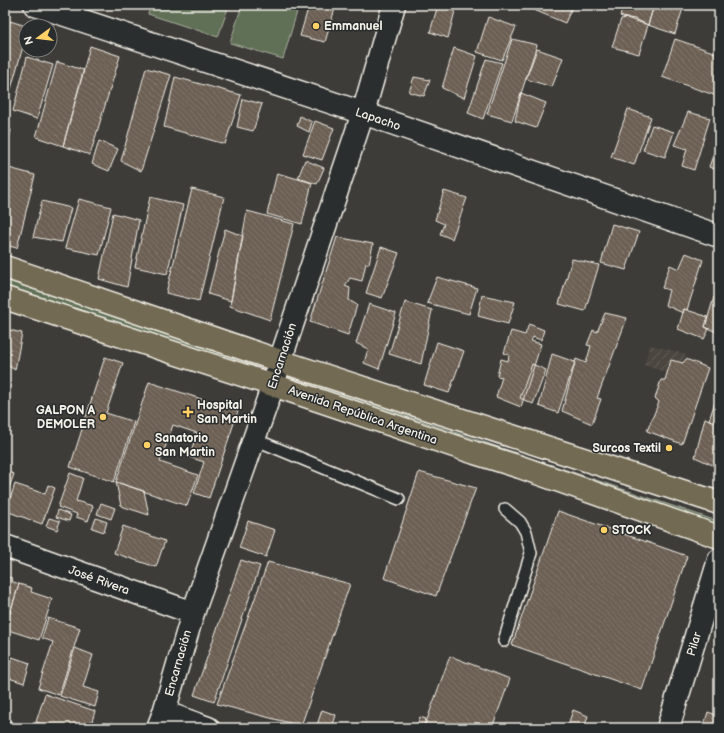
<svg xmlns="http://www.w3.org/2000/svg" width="724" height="733" font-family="'Balsamiq Sans',sans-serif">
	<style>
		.industrial { fill: url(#industrial-furrows) }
		.green { fill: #616f57; stroke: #aab0a0 }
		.building { fill: url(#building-back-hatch); stroke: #f4f1e8 }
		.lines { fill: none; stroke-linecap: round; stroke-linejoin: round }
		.service-casing { stroke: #f4f1e8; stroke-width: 14 }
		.minor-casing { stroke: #f4f1e8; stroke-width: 25 }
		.tertiary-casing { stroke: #f4f1e8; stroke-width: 25 }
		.trunk-casing { stroke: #f4f1e8; stroke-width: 25 }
		.service { stroke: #2a2d2e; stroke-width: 11 }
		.minor { stroke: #2a2d2e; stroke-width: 22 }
		.tertiary { stroke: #2a2d2e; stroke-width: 22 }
		.trunk { stroke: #736b52; stroke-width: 22 }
		.poi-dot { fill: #ffd166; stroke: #2a2d2e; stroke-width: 1.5 }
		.labels { text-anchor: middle; stroke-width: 3; stroke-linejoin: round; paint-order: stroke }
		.poi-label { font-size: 12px; font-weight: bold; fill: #f4f1e8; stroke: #2a2d2e; text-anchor: start }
		.street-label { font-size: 12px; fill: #f4f1e8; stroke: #2a2d2e }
	</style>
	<defs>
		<pattern id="industrial-furrows" width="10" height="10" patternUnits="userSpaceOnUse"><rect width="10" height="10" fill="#4c4641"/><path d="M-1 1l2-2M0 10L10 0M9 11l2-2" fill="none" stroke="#66615c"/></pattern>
		<pattern id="building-back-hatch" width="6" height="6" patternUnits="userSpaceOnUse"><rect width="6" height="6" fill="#6c5f53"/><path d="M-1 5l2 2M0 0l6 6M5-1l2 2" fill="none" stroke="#82766c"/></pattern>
	</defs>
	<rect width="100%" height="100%" fill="#3e3c39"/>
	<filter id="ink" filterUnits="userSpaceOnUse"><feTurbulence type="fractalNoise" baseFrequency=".025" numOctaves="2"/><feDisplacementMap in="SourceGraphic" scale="8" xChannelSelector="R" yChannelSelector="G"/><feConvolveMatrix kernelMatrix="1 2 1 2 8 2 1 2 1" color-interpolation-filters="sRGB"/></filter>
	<g filter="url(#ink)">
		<!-- industrial -->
		<path class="industrial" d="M650,345L685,354L683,363L671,360L667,373L644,365Z"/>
		<!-- green -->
		<path class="green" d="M151,5H229L218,37L148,14Z
			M242,5H299L283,59L230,43Z
			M5,280L254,365V369H253L5,286Z
			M304,381L717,521L718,524L717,526L301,384Z"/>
		<!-- building -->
		<path class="building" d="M309,5H336L325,42L300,36Z
			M438,5L455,11L448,38L430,32Z
			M510,5H526L525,9Z
			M528,5H573L565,23L527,7Z
			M624,5H654L648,25L620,16Z
			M654,5H684L675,34L648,25Z
			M488,17L516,27L502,60L477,52Z
			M629,18L635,19L648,25L639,54L612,47L621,19Z
			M10,21L26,26V36L5,110V40Z
			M512,39L537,45L512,121L487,114Z
			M675,39L719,54V91L717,96L662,77Z
			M90,46L120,56L90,155L63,146Z
			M454,48L477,56L464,98L442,88Z
			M537,49L563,58L552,87L526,79Z
			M27,57L53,65L37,119L13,111Z
			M486,59L502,63L483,119L468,113Z
			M57,62L84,70L63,146L36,137Z
			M146,68L171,75L141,171L121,161Z
			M175,77L241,95L225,144L164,127Z
			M414,77L430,80L424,96L409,92Z
			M521,93L546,103L536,128L515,121Z
			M243,99L262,104L253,131L237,127Z
			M628,109L651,117L634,165L611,157Z
			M688,112L710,118L694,170L682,166L687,149L674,145Z
			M300,116L312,122L309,132L297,126Z
			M315,121L334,128L322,160L303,154Z
			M652,125L674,132L665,157L643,150Z
			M5,129L11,130L5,160Z
			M99,141L118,149L109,171L92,164Z
			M717,144H719V171L709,167Z
			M305,160L324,168L317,184L298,178Z
			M5,167L35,175L17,248L5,245Z
			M277,173L312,183L302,224L267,214Z
			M192,189L224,197L199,301L166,293Z
			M444,191L467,198L452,239L440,234L444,224L435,220Z
			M150,197L183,205L167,274L135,267Z
			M79,199L111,207L99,255L65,248Z
			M42,201L71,208L62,242L33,237Z
			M247,211L255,213L294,224L270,320L230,306Z
			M113,213L139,220L127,287L99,279Z
			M612,224L639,232L626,270L601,263Z
			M225,229L243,236L231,301L208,294Z
			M337,237L373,244L369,264L366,263L362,281L350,278L345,286L350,288L349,300L357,305L348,335L310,322Z
			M381,247L399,253L382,298L366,293Z
			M686,253L703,260L687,310L684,309L683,313L665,305L669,290L662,288L670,265L679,269Z
			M572,259L599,265L585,311L559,304Z
			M437,277L477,288L469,314L427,303Z
			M482,295L515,302L508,324L478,316Z
			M714,297L719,299V333L705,327Z
			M405,302L432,310L421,364L389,354Z
			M369,304L396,313L379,369L364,363L368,349L356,343Z
			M684,309L708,317L705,327L709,329L704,339L678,329Z
			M605,313L627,318L597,398L601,399L592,424L562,411L576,359L586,363L591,346L587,345L593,330L597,332Z
			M529,324L544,330L541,340L533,337L531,341L541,344L521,407L496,397L502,377L497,376L501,359L508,361L509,355L504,353L511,331L525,335Z
			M5,329L22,333L15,370L7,365L5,378Z
			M437,342L464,351L449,393L424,385Z
			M552,354L575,362L558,413L539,406Z
			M105,357L123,363L106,413L134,422L114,482L70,467Z
			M686,359L708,368L682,444L647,431L659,402L655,398L661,380H665L671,360L683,363Z
			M532,364L546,370L533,404L520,398Z
			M719,372V393L714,392Z
			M149,382L238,411L209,498L194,493L204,462L189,457L197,433L173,425L160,462L198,475L187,506L116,482Z
			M717,396H719V424L709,420Z
			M705,418L719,424V468L695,457Z
			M5,471L14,474L9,488L5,487Z
			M419,472L476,488L436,596L384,578Z
			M70,473L83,478L76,501L93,506L88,521L76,517L77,514L58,507Z
			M116,482L144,491L149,515L121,506Z
			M15,484L45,494L48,485L55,488L42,524L6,511Z
			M101,503L115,508L111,519L97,514Z
			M58,510L71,515L69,521L56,517Z
			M558,511L687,556L642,690L512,645Z
			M49,518L60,521L57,530L46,526Z
			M96,518L107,522L104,532L92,528Z
			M248,521L275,530L266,557L239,548Z
			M123,526L165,541L156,567L114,553Z
			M241,560L260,566L214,702L194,695Z
			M268,562L350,584L301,726L217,704Z
			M5,576L12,578L11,581L19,584L10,613L5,611Z
			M19,584L32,588L31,592L52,599L39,640L5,629Z
			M48,618L80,628L59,695L38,688L53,642L42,638Z
			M75,648L93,655L83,687L99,692L95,707L60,696Z
			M450,656L510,679L492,728H424Z
			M12,657L30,663L24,683L6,677Z
			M45,694L95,711L90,728H55L36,722Z
			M322,710L336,715L332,728H316Z
			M573,710L588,716L584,728H567Z
			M708,712L719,716V728H703Z
			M420,717L426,719L423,728H416Z
			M5,720L13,722L12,728H5Z
			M592,724L602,728H590Z"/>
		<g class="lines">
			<!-- service casing -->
			<g class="service-casing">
				<path id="service" d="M254,439L399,499
					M504,641L531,553L526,532L520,522L505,509"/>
			</g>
			<!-- minor casing -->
			<g class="minor-casing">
				<path id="minor" d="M5,546L193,613
					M164,712L208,728
					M158,728L164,712L193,613L273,385L280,361L363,113L394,5"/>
			</g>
			<!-- tertiary casing -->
			<g class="tertiary-casing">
				<path id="tertiary" d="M35,5L363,113L719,236
					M668,728L719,560"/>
			</g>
			<!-- trunk casing -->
			<g class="trunk-casing">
				<path id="trunk" d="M5,267L280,361L719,503
					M5,298L273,385L475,453L520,467L719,537"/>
			</g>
			<!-- service -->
			<use href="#service" class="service"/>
			<!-- minor -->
			<use href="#minor" class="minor"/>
			<!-- tertiary -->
			<use href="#tertiary" class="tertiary"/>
			<!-- trunk -->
			<use href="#trunk" class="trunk"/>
		</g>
	</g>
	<!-- markers -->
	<g class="poi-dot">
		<circle cx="316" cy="26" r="4"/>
		<path d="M186 406h4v4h4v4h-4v4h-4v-4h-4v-4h4z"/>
		<circle cx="103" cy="417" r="4"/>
		<circle cx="147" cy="445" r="4"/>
		<circle cx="669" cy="448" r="4"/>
		<circle cx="604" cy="530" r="4"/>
	</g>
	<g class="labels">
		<!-- poi labels -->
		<g class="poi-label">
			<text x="324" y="30">Emmanuel</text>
			<text x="197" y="409">Hospital<tspan x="197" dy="14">San Martin</tspan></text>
			<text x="95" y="414" text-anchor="end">GALPON A<tspan x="95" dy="14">DEMOLER</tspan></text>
			<text x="155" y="442">Sanatorio<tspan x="155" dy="14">San Martin</tspan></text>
			<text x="661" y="452" text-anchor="end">Surcos Textil</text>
			<text x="612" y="534">STOCK</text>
		</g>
		<!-- street labels -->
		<g class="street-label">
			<text transform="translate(378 119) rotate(19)" y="4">Lapacho</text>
			<text transform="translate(282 356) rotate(-72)" y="4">Encarnación</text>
			<text transform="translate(363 415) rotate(19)" y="4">Avenida República Argentina</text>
			<text transform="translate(99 580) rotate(20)" y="4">José Rivera</text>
			<text transform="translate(694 644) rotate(-73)" y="4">Pilar</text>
			<text transform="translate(178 663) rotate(-74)" y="4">Encarnación</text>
		</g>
	</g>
	<!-- margin -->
	<rect width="724" height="733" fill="none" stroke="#2a2d2e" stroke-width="20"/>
	<rect x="10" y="10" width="704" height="713" fill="none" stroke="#f4f1e8" stroke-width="1.5" filter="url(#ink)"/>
	<!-- north arrow -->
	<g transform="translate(38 38) rotate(255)"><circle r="19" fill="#2a2d2e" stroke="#7b7b78"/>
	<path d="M0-3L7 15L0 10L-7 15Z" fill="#ffd166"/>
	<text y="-6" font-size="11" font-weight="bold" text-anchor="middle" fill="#f4f1e8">N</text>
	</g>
</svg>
